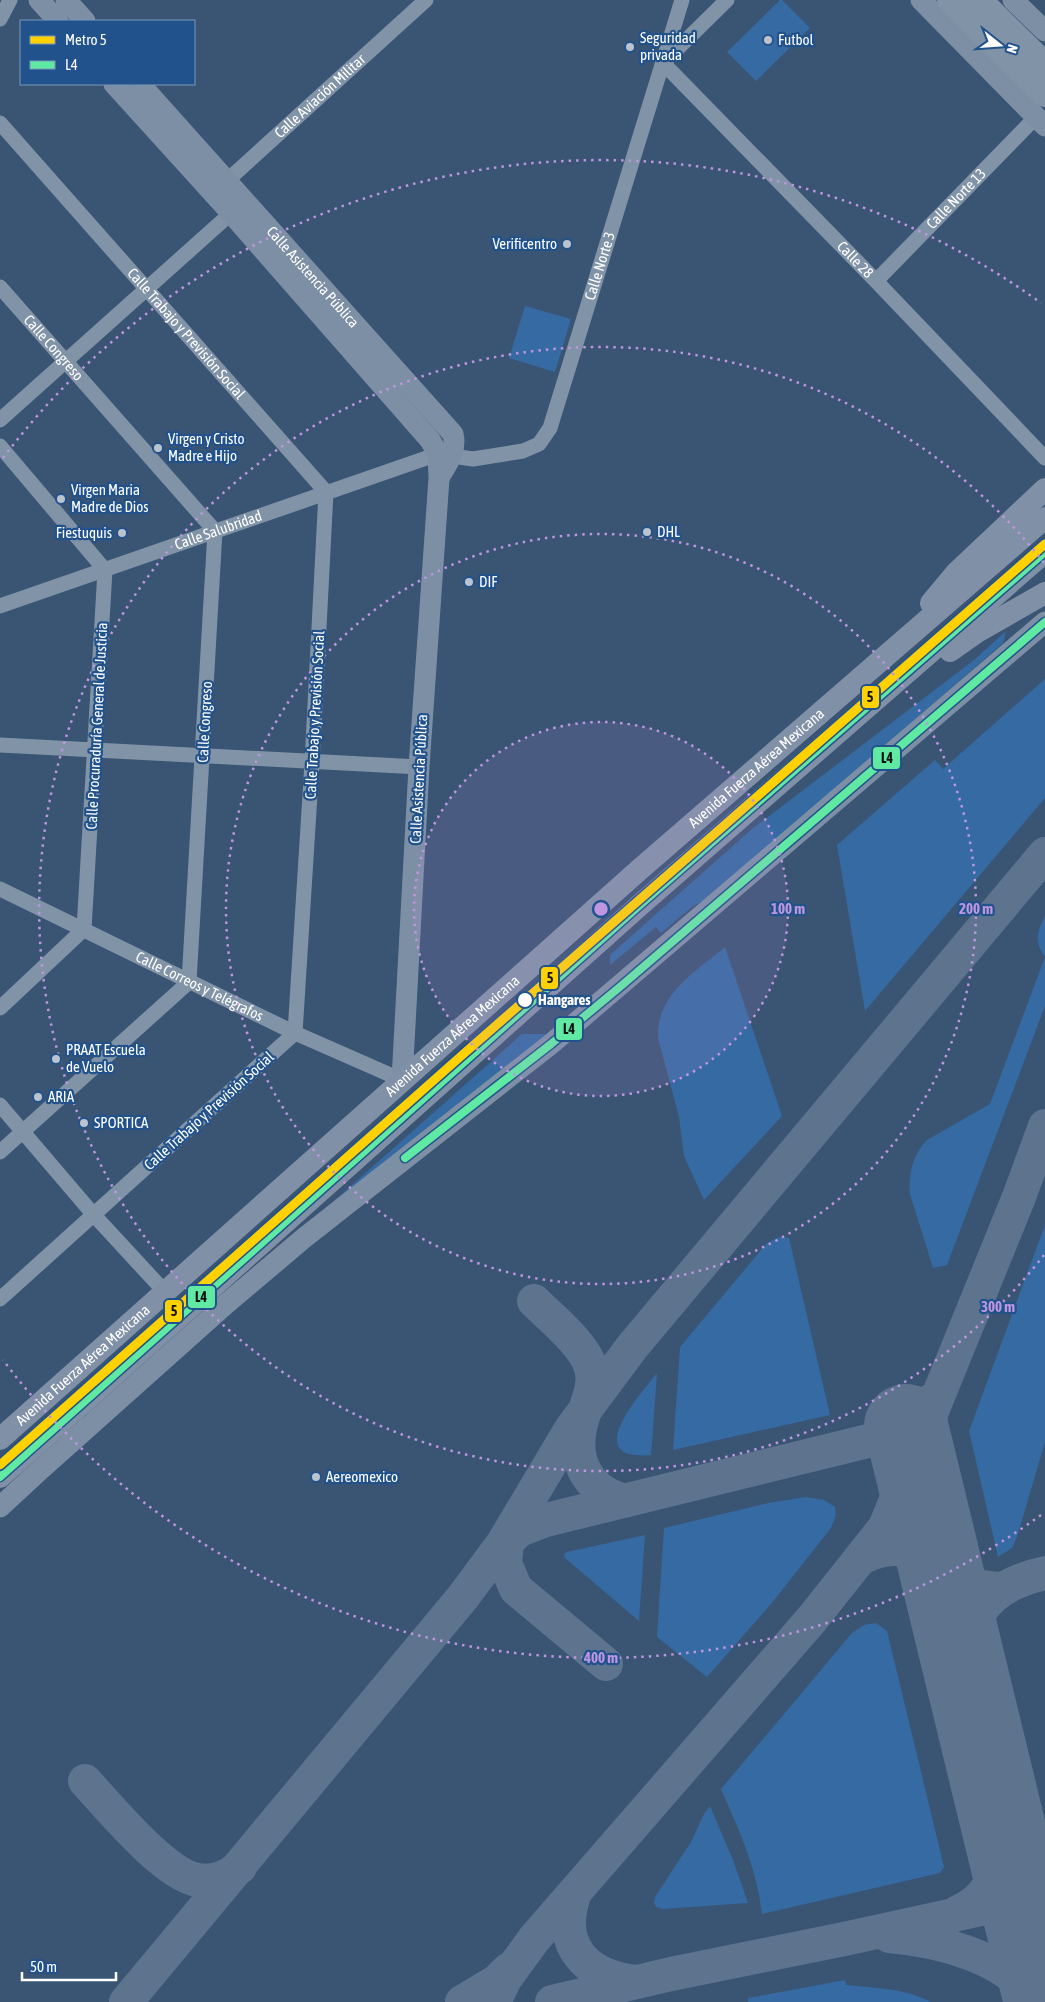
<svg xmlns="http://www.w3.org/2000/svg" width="1045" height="2002" font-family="'Asap Condensed',sans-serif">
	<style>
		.green { fill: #366aa2 }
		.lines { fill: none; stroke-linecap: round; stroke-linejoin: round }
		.taxiway { stroke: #5e748e; stroke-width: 34 }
		.runway { stroke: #5e748e; stroke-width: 84 }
		.street { stroke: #8194a7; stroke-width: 15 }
		.secondary { stroke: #7d8fa4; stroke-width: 21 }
		.primary { stroke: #8091a7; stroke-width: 22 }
		.highway { stroke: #8193a7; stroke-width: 26 }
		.bus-1-casing { stroke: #21528c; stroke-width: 11 }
		.bus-1 { stroke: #60e9a3; stroke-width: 8 }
		.metro-1-casing { stroke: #21528c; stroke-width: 12 }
		.metro-1 { stroke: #ffd100; stroke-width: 9 }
		.ring { fill: none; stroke: #bd96df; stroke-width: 2.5; stroke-dasharray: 2.5 5 }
		.poi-dot { fill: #bac3ce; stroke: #21528c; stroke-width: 2 }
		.stop-dot { fill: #fff; stroke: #21528c; stroke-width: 2 }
		.labels { text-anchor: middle; stroke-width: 4.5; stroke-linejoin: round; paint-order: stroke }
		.poi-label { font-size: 15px; fill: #fff; stroke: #21528c; text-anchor: start }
		.street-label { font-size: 15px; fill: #fff; stroke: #21528c }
		.stop-label { font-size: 15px; font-weight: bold; fill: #fff; stroke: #21528c; text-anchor: start }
		.centre { fill: #bd96df; stroke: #21528c; stroke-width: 2.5 }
		.ring-label { font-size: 15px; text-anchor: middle; font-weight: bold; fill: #bd96df; stroke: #21528c; stroke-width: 4.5; stroke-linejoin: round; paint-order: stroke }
		.line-badge { stroke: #21528c; stroke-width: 2 }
		.pale-badge-label { font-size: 14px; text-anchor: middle; font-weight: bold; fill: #111 }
	</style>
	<rect width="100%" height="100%" fill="#3a5474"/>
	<!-- green -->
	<path class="green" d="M780,0H782L810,28L756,81L727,52Z
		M525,306L571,319L555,372L509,358Z
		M1006,631L1003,643L825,798L730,888L693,906L661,933L656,927L610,965V955L752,829L974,660Z
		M1045,679V798L865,1011L837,845L935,760L943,769Z
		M1045,916V957C1034,942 1037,931 1045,916Z
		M725,947L782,1116L704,1200L684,1156L679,1117L658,1038C656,995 695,972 725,947Z
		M1045,957V1006L947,1265L933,1268L910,1194C908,1175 913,1154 927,1140L990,1104Z
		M614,989L273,1255L522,1034H551Z
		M1045,1225V1442L1017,1537L1012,1548L998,1557L969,1431Z
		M779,1237L789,1238L830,1415L673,1450L680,1347L767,1243Z
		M657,1373L651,1455C580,1461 639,1396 657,1373Z
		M806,1497L824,1500L835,1507L836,1515L831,1528L771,1604L707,1677L657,1637L664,1528L768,1503Z
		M645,1535L639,1621L565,1558L564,1554L567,1552Z
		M876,1623L887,1631L944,1867L940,1873L762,1914C757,1869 739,1830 721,1789L852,1633L864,1625Z
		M710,1806L733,1860L748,1903L663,1909L656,1907L654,1903L655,1897L691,1842L704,1814Z
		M845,1980L846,1985C876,1988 904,1988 931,2002H748V1998Z"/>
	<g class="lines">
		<!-- taxiway -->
		<path class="taxiway" d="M534,1301C551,1318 585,1345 591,1368C596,1385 587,1401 583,1417C570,1457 585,1490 625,1501
			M925,1446C921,1471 930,1551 948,1569C962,1584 981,1588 1001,1589
			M504,1544L520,1530L546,1520L876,1439C900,1431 917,1419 932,1400
			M507,1544L505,1563L516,1589L606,1664
			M863,1557C911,1535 929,1560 948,1600
			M969,1685C962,1622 982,1587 1045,1573
			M85,1781C109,1807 163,1873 197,1880C214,1883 227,1877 240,1867
			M1004,1819C1013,1843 1024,1861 1045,1877
			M574,1895C557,1946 585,1976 636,1982
			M958,1912C985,1901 1004,1870 1003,1841C1003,1826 999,1812 997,1798
			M889,1936C937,1940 1009,1957 1036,2002
			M126,2002L463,1597L503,1543L571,1429L632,1347L1045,854
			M462,2002L497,1981L508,1970
			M494,2002L505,1979L534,1939L812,1619L885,1527L1019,1197L1045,1126
			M552,2002L671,1974L849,1938L1045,1895"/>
		<!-- runway -->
		<path class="runway" d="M906,1426L1045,1998"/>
		<!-- street -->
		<g class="street">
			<path d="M0,19L10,0"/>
			<path d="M664,62L727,0"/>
			<path id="s1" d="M663,63L876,281L1045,458"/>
			<path id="s2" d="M0,123L326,492L312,763L295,1033L0,1299"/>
			<path id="s3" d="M220,187L426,0"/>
			<path id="s4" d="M876,281L1037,116"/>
			<path id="s5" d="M0,287L215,531L189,982L0,1152"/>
			<path d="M0,420L238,207"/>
			<path d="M0,446L105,570L84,929L0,1008"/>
			<path id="s6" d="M0,606L438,454L473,459L523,451L539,444L550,428L682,0"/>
			<path d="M0,745L419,767"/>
			<path id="s7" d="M0,889L295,1033L402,1080"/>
			<path d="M0,1105L93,1214L165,1292"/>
		</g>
		<!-- secondary -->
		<g class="secondary">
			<path d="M39,0L58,21"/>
			<path d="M66,0L85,21"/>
			<path d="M921,0L1045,126"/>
			<path d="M1013,0L1045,31"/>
			<path d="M114,84L231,213L430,440L438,454L439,478L419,767L402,1080"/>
			<path id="s8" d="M140,84L453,434C457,450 448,463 440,476"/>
			<path d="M0,1507L40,1470L226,1304L304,1238L551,1044L1045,622"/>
		</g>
		<!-- primary -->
		<g class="primary">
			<path d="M931,603L956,573L1045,489"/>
			<path d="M950,651L977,632L1045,593"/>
			<path id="s9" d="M0,1439L639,870L1045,518"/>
			<path d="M0,1477L640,905L1045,552"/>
		</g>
		<!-- highway -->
		<path class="highway" d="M950,0L1045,94
			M979,0L1045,65"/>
		<!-- bus-1 casing -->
		<g class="bus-1-casing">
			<path id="bus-1" d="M405,1158L551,1044L621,986L1045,622
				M0,1477L640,905L1045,552"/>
		</g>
		<!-- bus-1 -->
		<use href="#bus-1" class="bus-1"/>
		<!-- metro-1 casing -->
		<g class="metro-1-casing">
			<path id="metro-1" d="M0,1465L460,1057L1045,544"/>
		</g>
		<!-- metro-1 -->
		<use href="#metro-1" class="metro-1"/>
	</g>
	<!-- distance rings -->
	<circle cx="601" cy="909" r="187" fill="#bd96df" fill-opacity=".12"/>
	<g class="ring">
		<circle cx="601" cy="909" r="187"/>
		<circle cx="601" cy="909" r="375"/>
		<path d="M1044 1255A562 562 0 1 1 1044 563"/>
		<path d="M1041 1515A749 749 0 0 1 3 1360M3 458A749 749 0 0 1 1041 303"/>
	</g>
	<!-- markers -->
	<g class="poi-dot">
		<circle cx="768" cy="40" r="5"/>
		<circle cx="630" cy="47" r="5"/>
		<circle cx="567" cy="244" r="5"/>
		<circle cx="158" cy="448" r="5"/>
		<circle cx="61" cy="499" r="5"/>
		<circle cx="647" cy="532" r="5"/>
		<circle cx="122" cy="533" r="5"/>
		<circle cx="469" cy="582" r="5"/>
		<circle cx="56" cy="1059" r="5"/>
		<circle cx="38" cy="1097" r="5"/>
		<circle cx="84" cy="1123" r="5"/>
		<circle cx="316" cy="1477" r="5"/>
	</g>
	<circle class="stop-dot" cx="525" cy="1000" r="8"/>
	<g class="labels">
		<!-- poi labels -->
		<g class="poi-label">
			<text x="640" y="43">Seguridad<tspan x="640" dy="17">privada</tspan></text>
			<text x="778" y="45">Futbol</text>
			<text x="557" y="249" text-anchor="end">Verificentro</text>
			<text x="168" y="444">Virgen y Cristo<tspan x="168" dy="17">Madre e Hijo</tspan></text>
			<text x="71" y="495">Virgen Maria<tspan x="71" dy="17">Madre de Dios</tspan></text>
			<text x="657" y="537">DHL</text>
			<text x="112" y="538" text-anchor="end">Fiestuquis</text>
			<text x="479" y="587">DIF</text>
			<text x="66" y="1055">PRAAT Escuela<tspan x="66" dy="17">de Vuelo</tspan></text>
			<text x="48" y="1102">ARIA</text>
			<text x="94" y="1128">SPORTICA</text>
			<text x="326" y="1482">Aereomexico</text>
		</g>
		<!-- street labels -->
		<g class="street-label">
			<text dy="5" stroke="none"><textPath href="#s3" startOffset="135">Calle Aviación Militar</textPath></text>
			<text dy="5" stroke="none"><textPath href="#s4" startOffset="115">Calle Norte 13</textPath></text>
			<text dy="5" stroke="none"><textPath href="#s1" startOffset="275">Calle 28</textPath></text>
			<text dy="5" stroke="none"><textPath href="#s6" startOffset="756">Calle Norte 3</textPath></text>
			<text dy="5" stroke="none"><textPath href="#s8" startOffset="259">Calle Asistencia Pública</textPath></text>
			<text dy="5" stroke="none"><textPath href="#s2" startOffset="281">Calle Trabajo y Previsión Social</textPath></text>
			<text dy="5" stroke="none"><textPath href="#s5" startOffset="81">Calle Congreso</textPath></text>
			<text dy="5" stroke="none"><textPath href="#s6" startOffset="231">Calle Salubridad</textPath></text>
			<text transform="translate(315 715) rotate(-87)" y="5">Calle Trabajo y Previsión Social</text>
			<text transform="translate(205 722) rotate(-87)" y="5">Calle Congreso</text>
			<text transform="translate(97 726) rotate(-87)" y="5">Calle Procuraduría General de Justicia</text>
			<text dy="5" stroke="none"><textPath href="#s9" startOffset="1011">Avenida Fuerza Aérea Mexicana</textPath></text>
			<text transform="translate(419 779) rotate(-87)" y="5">Calle Asistencia Pública</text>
			<text dy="5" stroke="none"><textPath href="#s7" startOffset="222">Calle Correos y Telégrafos</textPath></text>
			<text dy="5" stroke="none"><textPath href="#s9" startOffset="606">Avenida Fuerza Aérea Mexicana</textPath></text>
			<text transform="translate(209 1111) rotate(-42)" y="5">Calle Trabajo y Previsión Social</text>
			<text dy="5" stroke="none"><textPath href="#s9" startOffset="111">Avenida Fuerza Aérea Mexicana</textPath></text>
		</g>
		<!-- stop labels -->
		<g class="stop-label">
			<text x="538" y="1005">Hangares</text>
		</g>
	</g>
	<circle cx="601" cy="909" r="8" class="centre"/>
	<g class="ring-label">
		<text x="788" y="914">100 m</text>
		<text x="976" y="914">200 m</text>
		<text x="998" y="1312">300 m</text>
		<text x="601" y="1663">400 m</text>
	</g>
	<g class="line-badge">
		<rect x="861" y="685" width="19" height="24" rx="5" fill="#ffd100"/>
		<rect x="872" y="746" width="29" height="24" rx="5" fill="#60e9a3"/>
		<rect x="540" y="966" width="19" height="24" rx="5" fill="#ffd100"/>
		<rect x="555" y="1017" width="28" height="24" rx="5" fill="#60e9a3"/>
		<rect x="187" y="1285" width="29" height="24" rx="5" fill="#60e9a3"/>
		<rect x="164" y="1299" width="19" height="24" rx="5" fill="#ffd100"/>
	</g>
	<g class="pale-badge-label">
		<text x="870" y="702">5</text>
		<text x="887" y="763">L4</text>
		<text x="550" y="983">5</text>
		<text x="569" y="1034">L4</text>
		<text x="201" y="1302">L4</text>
		<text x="174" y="1316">5</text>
	</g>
	<!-- legend -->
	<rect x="20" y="20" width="175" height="65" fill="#21528c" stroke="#7a97ba"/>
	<rect x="30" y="36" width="25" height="8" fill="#ffd100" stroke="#7a97ba"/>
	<text x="65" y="45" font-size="15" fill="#ffffff">Metro 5</text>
	<rect x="30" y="61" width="25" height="8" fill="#60e9a3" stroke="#7a97ba"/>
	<text x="65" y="70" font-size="15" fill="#ffffff">L4</text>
	<!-- north arrow -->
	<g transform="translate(1000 45) rotate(107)" stroke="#21528c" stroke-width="4" paint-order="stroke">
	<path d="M0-4L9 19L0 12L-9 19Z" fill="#ffffff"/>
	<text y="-8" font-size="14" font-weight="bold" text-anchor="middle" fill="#ffffff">N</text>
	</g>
	<!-- scale -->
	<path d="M22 1972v8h94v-8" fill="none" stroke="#ffffff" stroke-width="2.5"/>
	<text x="30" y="1972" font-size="15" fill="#ffffff" stroke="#21528c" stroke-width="4" paint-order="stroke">50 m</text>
</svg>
